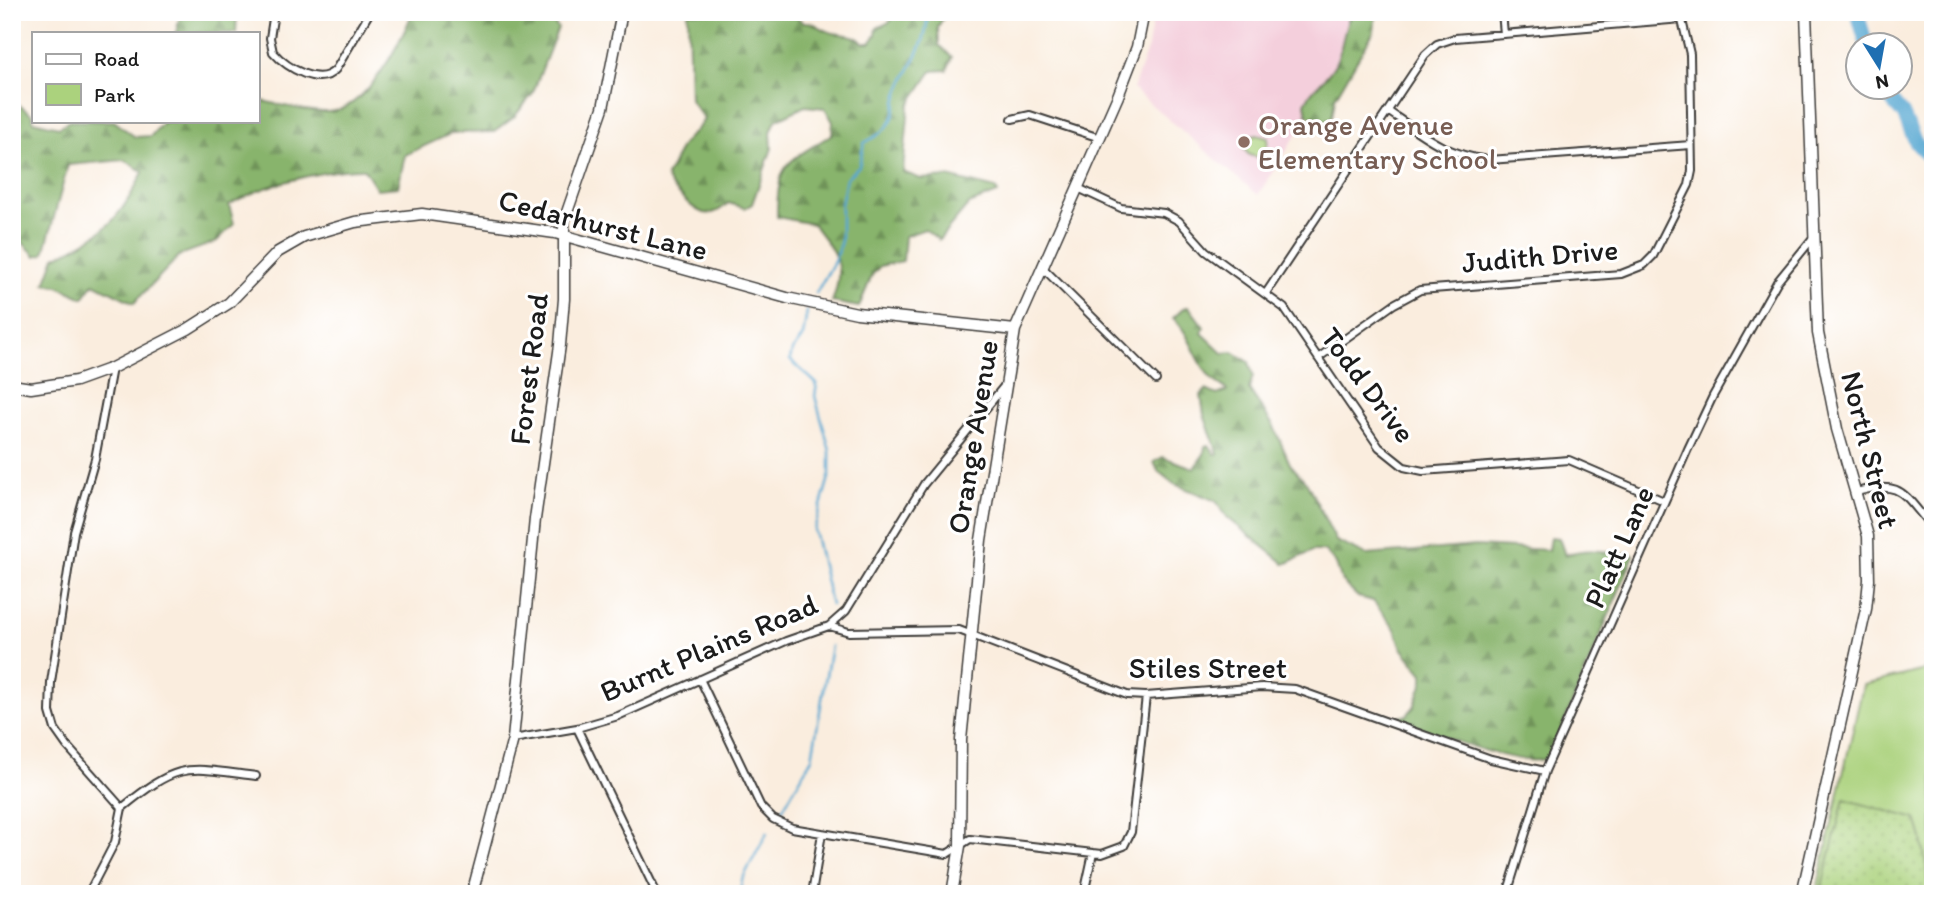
<svg xmlns="http://www.w3.org/2000/svg" width="1945" height="906" font-family="Itim,sans-serif">
	<style>
		.built { fill: #f4cfdc }
		.forest { fill: url(#forest-firs); stroke: #526844; stroke-width: 2 }
		.park { fill: #abd27d; stroke: #64774c; stroke-width: 2 }
		.garden { fill: url(#garden-dots); stroke: #64774c; stroke-width: 2 }
		.lines { fill: none; stroke-linecap: round; stroke-linejoin: round }
		.stream { stroke: #57a7d1; stroke-width: 2.5 }
		.river { stroke: #57a7d1; stroke-width: 14 }
		.street-casing { stroke: #3d3b39; stroke-width: 10 }
		.secondary-casing { stroke: #3d3b39; stroke-width: 13 }
		.street { stroke: #fff; stroke-width: 6 }
		.secondary { stroke: #fff; stroke-width: 10 }
		.education-dot { fill: #8d6e63; stroke: #fff; stroke-width: 2.5 }
		.labels { text-anchor: middle; stroke-width: 6; stroke-linejoin: round; paint-order: stroke }
		.education-label { font-size: 30px; fill: #785e54; stroke: #fff; text-anchor: start }
		.street-label { font-size: 30px; fill: #1c1c1c; stroke: #fff }
	</style>
	<defs>
		<pattern id="forest-firs" width="22" height="20" patternUnits="userSpaceOnUse" patternTransform="scale(1.75)"><rect width="22" height="20" fill="#88b46c"/><path d="M5 1l3.5 6h-7zM16 11l3.5 6h-7z" fill="#6e9258"/></pattern>
		<pattern id="garden-dots" width="8" height="8" patternUnits="userSpaceOnUse" patternTransform="scale(1.75)"><rect width="8" height="8" fill="#abd27d"/><path d="M2 2h.1M6 6h.1" fill="none" stroke="#93b46b" stroke-width="1.8" stroke-linecap="round"/></pattern>
	</defs>
	<rect width="100%" height="100%" fill="#fff"/>
	<filter id="ink" filterUnits="userSpaceOnUse"><feTurbulence type="fractalNoise" baseFrequency=".0143" numOctaves="2"/><feDisplacementMap in="SourceGraphic" scale="14" xChannelSelector="R" yChannelSelector="G"/><feConvolveMatrix kernelMatrix="1 2 1 2 8 2 1 2 1" color-interpolation-filters="sRGB"/></filter>
	<filter id="wash" filterUnits="userSpaceOnUse"><feTurbulence type="fractalNoise" baseFrequency=".00686" numOctaves="4" result="noise"/><feDisplacementMap in="SourceGraphic" scale="28" xChannelSelector="R" yChannelSelector="G"/><feGaussianBlur stdDeviation="1.57" result="paint"/><feColorMatrix in="noise" values="0 0 0 0 0 0 0 0 0 0 0 0 0 0 0 0 0 1.4 0 .05"/><feComposite in="paint" operator="in"/></filter>
	<g filter="url(#wash)">
		<rect width="100%" height="100%" fill="#faedde"/>
		<!-- built -->
		<path class="built" d="M1154,12H1375L1258,195L1133,89L1148,47Z"/>
		<!-- forest -->
		<path class="forest" d="M181,12H237L236,33H176Z
			M413,12H539L546,15L558,28L532,95L514,117L494,132L452,133L405,155L398,187L377,189L364,169C327,168 259,186 229,205L234,224L216,242L180,255L134,303L94,283L83,298L58,286L45,284L55,257C104,235 120,220 143,172L125,160L68,165L44,254L36,256L19,239L12,275V100L33,115V121L59,127L69,121H114L135,137L151,136L164,121H257V95L262,101C282,105 306,112 327,112C366,112 400,43 413,12Z
			M688,12L794,15L803,22C815,21 820,29 830,32C842,36 854,32 863,43H870L876,35L877,28L890,22L895,12H946L938,27L939,45L952,57L947,70L932,71L909,105L903,172L921,179L948,177L996,189L998,193L969,204L939,240L925,229L905,236L903,261L880,266L872,275L859,307L832,302C846,264 836,254 813,224L777,217C777,158 788,164 832,134L833,122L825,108L805,106L776,120L771,132L772,148L752,204L745,208L728,203C708,223 695,211 680,195C673,188 669,186 666,176C674,167 675,156 682,145C689,135 698,131 704,119L690,100Z
			M1352,12H1376L1374,31L1335,98L1332,117L1325,122L1307,115L1305,103C1311,88 1328,79 1335,64C1344,47 1342,29 1352,12Z
			M1185,307H1189L1204,327L1202,333L1223,353L1233,352L1249,362L1253,376L1249,389L1274,427L1290,464L1307,483L1336,541L1366,555L1476,546L1548,550L1550,537L1559,538L1565,555C1588,546 1610,553 1634,555L1551,754L1544,759C1522,768 1421,730 1397,718L1407,715L1414,707L1423,682V674L1402,648L1395,629L1373,601L1358,597L1342,582L1336,564L1325,551H1313L1285,564L1228,518L1216,501L1174,484L1158,471L1154,462L1163,457L1194,468L1204,454L1205,446L1209,445L1215,454H1218L1204,415L1201,395L1206,390L1217,395L1227,391C1223,384 1215,384 1210,377C1195,359 1190,333 1173,318Z"/>
		<!-- park -->
		<path class="park" d="M1257,135L1268,138L1266,153L1260,158L1249,155L1244,149V138Z
			M1933,668V894H1816L1863,685Z"/>
		<!-- garden -->
		<path class="garden" d="M1844,799L1916,819L1922,839L1930,894H1820Z"/>
		<g class="lines">
			<!-- stream -->
			<path class="stream" d="M816,293L834,262L841,241V205L846,178L859,166L864,143C873,138 881,134 887,127C896,117 894,107 898,95C908,65 929,46 927,12
				M807,311L803,336L792,351L790,360L817,384L815,396L830,451V474L814,530L831,605
				M781,812L812,758L831,646
				M740,894L742,880L767,833"/>
			<!-- river -->
			<path class="river" d="M1857,12L1867,46
				M1880,88L1903,114L1916,143L1933,162"/>
		</g>
	</g>
	<g filter="url(#ink)">
		<g class="lines">
			<!-- street casing -->
			<g class="street-casing">
				<path id="street" d="M274,12L270,38L273,52C287,68 320,88 336,69L370,12
					M1502,12L1504,34
					M1388,111C1421,134 1447,156 1489,160L1691,145
					M1012,119L1030,115L1100,138
					M1078,188L1121,208L1164,213L1179,221L1206,251L1284,308L1379,447L1404,467L1423,471L1569,460L1664,501
					M1042,267L1156,380
					M1266,293L1425,55L1437,44L1455,38L1682,19
					M1318,358L1394,304L1420,290L1621,274L1644,265L1653,256L1689,185L1692,171L1690,54L1680,12
					M112,368L95,459L74,532L51,682L50,712L55,729L67,746L122,808
					M1856,492C1904,479 1903,495 1933,528
					M829,626L849,632L959,630L1127,695L1146,696L1262,687L1295,689L1491,759L1545,771
					M700,679L761,807L773,819L792,828L947,854L970,839L1102,854L1124,846L1131,832L1146,696
					M577,728L657,894
					M513,739L577,728L618,716L786,641L829,626L846,611L924,484L1005,385
					M122,808C180,761 185,767 256,776
					M88,894L115,842L122,808
					M812,894L822,833
					M1084,894L1093,853
					M1507,894L1545,771L1688,449L1713,396L1777,282L1812,239"/>
			</g>
			<!-- secondary casing -->
			<g class="secondary-casing">
				<path id="secondary" d="M12,385L31,388L76,381L112,368L188,329L229,303L278,252L304,237L355,222L422,214L555,233L787,298L857,313L1015,330
					M472,894L513,739L535,519L560,345L564,299V221L603,108L622,12
					M952,894L960,846L961,740L981,540L1015,330L1118,96L1137,47L1144,12
					M1802,894L1866,609L1869,580L1868,536L1837,429L1818,333L1806,12"/>
			</g>
			<!-- street -->
			<use href="#street" class="street"/>
			<!-- secondary -->
			<use href="#secondary" class="secondary"/>
		</g>
	</g>
	<!-- markers -->
	<circle class="education-dot" cx="1244" cy="142" r="7"/>
	<g class="labels">
		<!-- education labels -->
		<g class="education-label">
			<text x="1258" y="135">Orange Avenue<tspan x="1258" dy="34">Elementary School</tspan></text>
		</g>
		<!-- street labels -->
		<g class="street-label">
			<text transform="translate(603 225) rotate(14)" y="10">Cedarhurst Lane</text>
			<text transform="translate(1540 256) rotate(-5)" y="10">Judith Drive</text>
			<text transform="translate(529 369) rotate(-83)" y="10">Forest Road</text>
			<text transform="translate(1368 385) rotate(53)" y="10">Todd Drive</text>
			<text transform="translate(973 437) rotate(-81)" y="10">Orange Avenue</text>
			<text transform="translate(1870 450) rotate(76)" y="10">North Street</text>
			<text transform="translate(1619 547) rotate(-66)" y="10">Platt Lane</text>
			<text transform="translate(709 648) rotate(-23)" y="10">Burnt Plains Road</text>
			<text x="1208" y="678">Stiles Street</text>
		</g>
	</g>
	<!-- margin -->
	<rect width="1945" height="906" fill="none" stroke="#fff" stroke-width="42"/>
	<!-- legend -->
	<rect x="32" y="32" width="228" height="91" fill="#ffffff" stroke="#a4a4a4" stroke-width="2"/>
	<rect x="46" y="54" width="35" height="10" fill="#ffffff" stroke="#a4a4a4" stroke-width="2"/>
	<text x="94" y="66" font-size="21" fill="#1c1c1c">Road</text>
	<rect x="46" y="84" width="35" height="21" fill="#abd27d" stroke="#a4a4a4" stroke-width="2"/>
	<text x="94" y="102" font-size="21" fill="#1c1c1c">Park</text>
	<!-- north arrow -->
	<g transform="translate(1879 66) rotate(169)"><circle r="33" fill="#ffffff" stroke="#a4a4a4" stroke-width="2"/>
	<path d="M0-5L12 26L0 18L-12 26Z" fill="#1f6fb2"/>
	<text y="-10" font-size="19" font-weight="bold" text-anchor="middle" fill="#1c1c1c">N</text>
	</g>
</svg>
